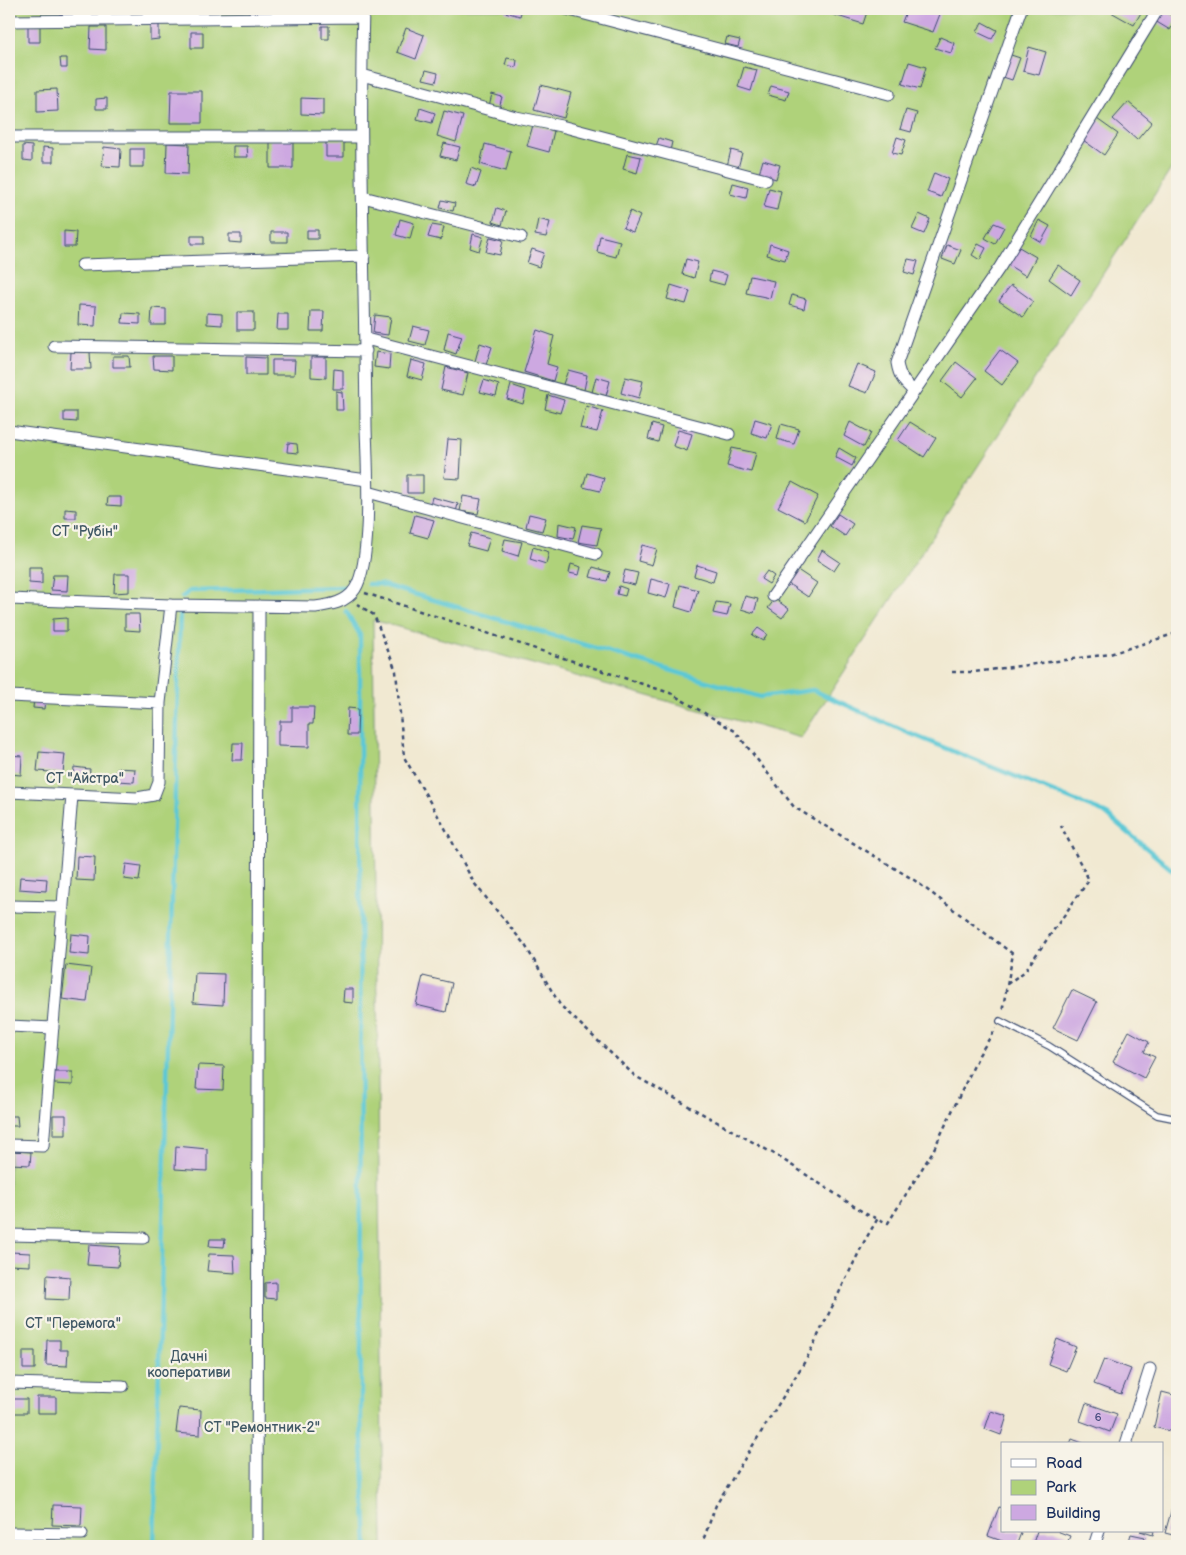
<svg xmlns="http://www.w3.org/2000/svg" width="1186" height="1555" font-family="'Balsamiq Sans',sans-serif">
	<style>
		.green { fill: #afd27a; stroke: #65806c }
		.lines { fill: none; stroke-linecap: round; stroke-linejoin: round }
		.stream { stroke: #5cc8d5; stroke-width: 4.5 }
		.building { fill: #cda8e1 }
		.lane-casing { stroke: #3b4b6f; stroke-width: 8 }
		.street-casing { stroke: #3b4b6f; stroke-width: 13 }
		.path { stroke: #3b4b6f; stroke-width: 2.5; stroke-dasharray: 4 4; stroke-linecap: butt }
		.lane { stroke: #fff; stroke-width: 5.5 }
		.street { stroke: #fff; stroke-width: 11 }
		.labels { text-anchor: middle; stroke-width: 4.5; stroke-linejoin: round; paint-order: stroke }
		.number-label { font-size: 11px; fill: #484d7f }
		.park-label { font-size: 14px; fill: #405865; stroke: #f7f3e8 }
	</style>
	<rect width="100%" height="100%" fill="#f7f3e8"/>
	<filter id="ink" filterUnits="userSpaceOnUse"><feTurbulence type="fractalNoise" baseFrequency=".02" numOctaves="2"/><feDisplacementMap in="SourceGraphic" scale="10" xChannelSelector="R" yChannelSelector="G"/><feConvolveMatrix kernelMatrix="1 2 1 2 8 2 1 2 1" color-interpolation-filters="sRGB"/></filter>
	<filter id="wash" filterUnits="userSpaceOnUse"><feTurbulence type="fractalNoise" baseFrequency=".0096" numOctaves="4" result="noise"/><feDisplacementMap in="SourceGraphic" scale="20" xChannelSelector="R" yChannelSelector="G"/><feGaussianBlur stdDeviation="1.12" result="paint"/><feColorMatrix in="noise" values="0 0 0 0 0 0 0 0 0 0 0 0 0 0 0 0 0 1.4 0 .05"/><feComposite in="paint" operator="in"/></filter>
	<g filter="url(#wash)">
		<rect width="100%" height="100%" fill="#f1e9d2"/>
		<!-- green -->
		<path class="green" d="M9,9H1177V160L801,738L373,620L383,1546H9Z"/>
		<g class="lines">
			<!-- stream -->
			<path class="stream" d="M368,584H380L760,697L813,690L906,732L1105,813L1177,874
				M182,597L190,591L344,587
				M346,611L360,635L361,1419L367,1546
				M154,1546L180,612"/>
		</g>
		<g id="blocks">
			<!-- building -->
			<path class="building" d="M506,9H522L520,16L505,12Z
				M832,9H868L863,24L831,14Z
				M907,9H942L933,32L902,22Z
				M1113,9H1143L1134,25L1111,12Z
				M1163,9L1177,18L1170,30L1155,21Z
				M150,22H159V39L150,40Z
				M982,22L997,30L992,39L977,32Z
				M28,25H40V42H28Z
				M322,26H329V39H322Z
				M91,27H106V50L90,49Z
				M406,28L424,35L416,59L397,52Z
				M191,32H203V48H191Z
				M727,37L740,40L738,47L725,44Z
				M940,37L954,43L951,53L935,48Z
				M1029,47L1046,52L1039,75L1023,71Z
				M1008,54L1020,58L1012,80L1000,76Z
				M60,58H67V68H61Z
				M507,58L517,60L516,67L505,65Z
				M909,62L926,67L920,89L902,84Z
				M744,67L757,70L751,91L738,87Z
				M426,70L438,73L436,82L423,79Z
				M541,85L571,93L564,118L534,110Z
				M771,86L789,91L786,100L768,95Z
				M57,89L58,111L37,112V90Z
				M171,91H202V123H170Z
				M492,94L502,97L499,108L489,106Z
				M107,98V109H96V99Z
				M301,98L323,99V115L301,114Z
				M1128,102L1152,122L1137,140L1113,119Z
				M420,108L435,113L432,123L417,119Z
				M906,110L917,113L911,132L900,129Z
				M9,111H14V120H9Z
				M444,111L463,116L456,142L437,136Z
				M1097,119L1118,134L1104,155L1083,140Z
				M533,125L554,131L549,152L527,146Z
				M897,137L906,140L901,155L892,153Z
				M659,138L672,142L670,151L656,146Z
				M270,140H293V168H270Z
				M326,140H344V157H326Z
				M167,143L189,144L188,174L166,173Z
				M444,143L460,147L456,160L440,156Z
				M485,144L511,151L506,171L480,164Z
				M23,145L32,146V161L23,160Z
				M233,146H247L248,157H233Z
				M43,147L53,148V162H43Z
				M104,147L121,149L120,167L102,166Z
				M130,149H144V167H130Z
				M731,150L742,153L738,168L727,166Z
				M627,154L641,157L637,173L623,169Z
				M763,160L780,165L776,179L759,174Z
				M471,168L481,172L476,187L466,184Z
				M934,173L948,179L941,197L927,192Z
				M733,183L748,187L746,198L730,194Z
				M769,188L781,191L777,210L764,207Z
				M442,200L455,203L453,211L440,208Z
				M497,208L506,211L502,225L493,222Z
				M630,211L640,216L633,232L623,228Z
				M919,214L930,219L924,234L912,229Z
				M400,219L414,223L410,239L396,235Z
				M538,219L550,222L546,237L535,235Z
				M1039,220L1050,226L1041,242L1031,236Z
				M994,223L1004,227L995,244L985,238Z
				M432,225L444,227L441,240L428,237Z
				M307,230H318V239H307Z
				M64,231L76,232L75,247H64Z
				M271,232H287V242H271Z
				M229,234H241V243L229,242Z
				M473,234L483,237L479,251L470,248Z
				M191,236H204V244H191Z
				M600,236L620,241L616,257L597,252Z
				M490,237L503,240L500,255L486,252Z
				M770,244L788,250L785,260L767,255Z
				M978,244L986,248L980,260L972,255Z
				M947,245L961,250L955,264L942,259Z
				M1019,247L1036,257L1026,276L1008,265Z
				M532,249L544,253L539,267L527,263Z
				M686,259L698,262L694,278L682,274Z
				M908,259L918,261L914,275L904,272Z
				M1058,265L1080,280L1071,295L1049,279Z
				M711,271L727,275L724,285L709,281Z
				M750,276L774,281L770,298L746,293Z
				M671,285L690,291L686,304L667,299Z
				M1011,285L1033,301L1023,317L999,301Z
				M792,295L806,299L804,309L789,305Z
				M79,305L96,306L95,326L78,325Z
				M152,308L166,309V325H151Z
				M311,311H324L323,331H310Z
				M237,312H254V330H237Z
				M123,313L140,314V324L122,323Z
				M207,313L222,314V325L207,324Z
				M278,314H288V330H277Z
				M375,315L391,317L388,335L373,333Z
				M413,326L429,330L425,345L409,341Z
				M537,330L554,336L547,364L557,367L553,381L524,372Z
				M448,332L462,336L456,354L444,350Z
				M480,343L492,347L486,365L475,361Z
				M1000,350L1018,363L1002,385L984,371Z
				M71,352H90L91,369H70Z
				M376,352L390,354L389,369L374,367Z
				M113,356H129L130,367H113Z
				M153,356H172V370L154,369Z
				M246,357L266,358V375H246Z
				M311,357H326V378L311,377Z
				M272,360H295L294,375H272Z
				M411,360L426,364L422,380L407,376Z
				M956,362L977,378L962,397L942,381Z
				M857,364L876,372L867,393L848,386Z
				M446,367L468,373L463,395L441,390Z
				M334,369L343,370V389H333Z
				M568,370L587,375L584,390L563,384Z
				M596,377L610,381L606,396L592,392Z
				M625,377L643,381L639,398L621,393Z
				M484,380L499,385L496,396L480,392Z
				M511,385L526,390L523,404L507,399Z
				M336,391L342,392L343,410H336Z
				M548,395L564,400L560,413L545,409Z
				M586,406L603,411L597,432L580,428Z
				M64,412H77V422L64,421Z
				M755,419L772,424L767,438L751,433Z
				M850,422L871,433L864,447L844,436Z
				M910,422L936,438L924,457L898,440Z
				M652,424L662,427L658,442L648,439Z
				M781,424L799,429L794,444L777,439Z
				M678,430L692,434L687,451L673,446Z
				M448,439L462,440L460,479L444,478Z
				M288,443L297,444L298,453L287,452Z
				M732,448L756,453L751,472L727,466Z
				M839,448L856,458L852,466L835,457Z
				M587,473L604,478L600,491L583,487Z
				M407,475H423V493H407Z
				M792,482L818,496L805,521L778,507Z
				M463,496L481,499L478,514L460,511Z
				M108,497H121V506L107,505Z
				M432,497L458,504L456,512L430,505Z
				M65,509L76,510V518H65Z
				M529,514L546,518L542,531L526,527Z
				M838,514L853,524L845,536L830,526Z
				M415,515L434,520L428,538L410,533Z
				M559,523L576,527L573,539L558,536Z
				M582,525L601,528L597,545L578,542Z
				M471,533L490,538L486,551L467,546Z
				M505,539L522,542L518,556L502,551Z
				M642,545L657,549L652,565L638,561Z
				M533,547L549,552L546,564L530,559Z
				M822,550L840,562L834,571L817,560Z
				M571,564L581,567L579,575L569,573Z
				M697,565L716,571L713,582L694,576Z
				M29,567H42V584L29,583Z
				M593,567L610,572L607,581L590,577Z
				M796,569L817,583L808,597L787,583Z
				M625,570L638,573L635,585L622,582Z
				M767,571L774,576L769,584L761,579Z
				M115,574H129V592L114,593Z
				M53,575H68L67,591L51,590Z
				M651,579L670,584L666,598L648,593Z
				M680,585L698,590L691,612L675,607Z
				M619,586L627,589L625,596L617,594Z
				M745,596L758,599L754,613L741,609Z
				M775,599L789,609L782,618L768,608Z
				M716,602L730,604L727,616L713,613Z
				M9,607H13L12,615H9Z
				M125,614H139L140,631L125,630Z
				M67,618V631H53V619Z
				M758,628L767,634L763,641L752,635Z
				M34,698L45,699L44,709L33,708Z
				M292,707H314L313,724H309V747L278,746V730H280V721H292Z
				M348,708L358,709L357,735H347Z
				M233,743H243L242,760H232Z
				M39,752L65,754L63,773L37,771Z
				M9,755L22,756L21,775L9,774Z
				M74,767L90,769L89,778L73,777Z
				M117,768L135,769L134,782L116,781Z
				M77,856L95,857L94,881L76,880Z
				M126,864L141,866L139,881L124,879Z
				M20,877L47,879L46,891L19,889Z
				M71,934L90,936L89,955L69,953Z
				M66,965L91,968L87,1002L62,999Z
				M195,973L224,974L223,1005L193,1003Z
				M423,976L452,983L446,1012L416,1005Z
				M344,989H353V1003L343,1002Z
				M1072,990L1097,1002L1078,1040L1053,1028Z
				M1129,1031L1149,1042L1144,1052L1155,1057L1144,1078L1113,1062Z
				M198,1065L224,1066L223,1090L196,1089Z
				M54,1072H73V1085L54,1084Z
				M53,1115H66V1135H53Z
				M9,1116H17L18,1126H9Z
				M176,1146L207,1149V1171L175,1169Z
				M11,1151L31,1152L30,1165L10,1164Z
				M210,1239H225L224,1247L209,1246Z
				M89,1245L120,1247L118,1267L87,1265Z
				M10,1252L30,1253V1266L10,1265Z
				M209,1254L234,1255L235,1273L207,1271Z
				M47,1275L70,1277L69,1300L46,1299Z
				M276,1282V1299L265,1298V1283Z
				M1057,1339L1076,1347L1066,1371L1048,1364Z
				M47,1340H60V1350H68L67,1366L46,1365Z
				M23,1351H35V1369H23Z
				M1104,1359L1131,1369L1121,1394L1094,1384Z
				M1162,1392L1177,1396V1433L1154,1427Z
				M37,1397H56V1413H37Z
				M9,1399H27V1413H9Z
				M1086,1403L1117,1414L1110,1432L1080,1421Z
				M179,1408L201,1410L200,1435L176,1433Z
				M991,1411L1007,1416L1001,1435L985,1429Z
				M1072,1439L1085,1444H1070Z
				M53,1505L82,1506L81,1526L52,1525Z
				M999,1507L1002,1508V1531H1016L1021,1533L1016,1546L988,1536Z
				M1172,1508L1177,1509V1536L1165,1533Z
				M1037,1531H1057L1070,1536L1066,1546H1032Z
				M1140,1531H1154L1153,1535Z
				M1131,1534L1145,1537L1143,1545L1129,1541Z"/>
		</g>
	</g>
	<g filter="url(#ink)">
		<use href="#blocks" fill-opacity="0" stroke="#3b4b6f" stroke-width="1"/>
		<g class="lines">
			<!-- lane casing -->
			<g class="lane-casing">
				<path id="lane" d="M1000,1021L1049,1046L1157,1115L1177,1119"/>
			</g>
			<!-- street casing -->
			<g class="street-casing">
				<path id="street" d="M566,9L889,94
					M9,21L363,17
					M362,75L516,117L561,126L766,180
					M9,137H361
					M363,197L521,237
					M82,265L364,256
					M366,339L729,434
					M54,346L366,351
					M914,391C904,383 899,376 897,363L1021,9
					M9,431L367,480
					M368,492L596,554
					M773,596L1000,267L1158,9
					M9,599L171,605
					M9,696L160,703L171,605L315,607C330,605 346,603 355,589C373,561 367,464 366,428C365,288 359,148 363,9
					M9,792L137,798L154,795L159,782L160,703
					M9,906L63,907
					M9,1026L53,1028
					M9,1145L43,1146L72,796
					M9,1235L143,1238
					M9,1383L123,1386
					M1126,1444L1150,1369
					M9,1533L82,1534
					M257,1546L259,606
					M1094,1546L1099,1531"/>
			</g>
			<!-- path -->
			<path class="path" d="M365,593L670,693L735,731L794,807L914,880L1013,954L1002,1012
				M357,604L374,615L396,671L404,757L445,828L474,883L525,945L560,1005L635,1076L776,1155L866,1214L888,1223L933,1151L979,1055L996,1028
				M952,672H974L1110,654L1177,633
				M1007,984L1024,972L1089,880L1061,826
				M701,1546L716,1505L807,1358L864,1242L878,1218"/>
			<!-- lane -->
			<use href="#lane" class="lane"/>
			<!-- street -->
			<use href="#street" class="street"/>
		</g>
	</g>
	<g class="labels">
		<!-- number labels -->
		<g class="number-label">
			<text x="1098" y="1421">6</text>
		</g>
		<!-- park labels -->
		<g class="park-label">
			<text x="85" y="536">СТ "Рубін"</text>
			<text x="85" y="783">СТ "Айстра"</text>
			<text x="73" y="1328">СТ "Перемога"</text>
			<text x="189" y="1361">Дачні<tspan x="189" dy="16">кооперативи</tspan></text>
			<text x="262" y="1432">СТ "Ремонтник-2"</text>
		</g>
	</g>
	<!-- margin -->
	<rect width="1186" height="1555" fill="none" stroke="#f7f3e8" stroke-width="30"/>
	<!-- legend -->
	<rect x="1001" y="1442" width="162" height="90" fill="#f7f3e8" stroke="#9fa5b1"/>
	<rect x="1011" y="1459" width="25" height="8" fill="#ffffff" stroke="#9fa5b1"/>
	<text x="1046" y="1468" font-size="15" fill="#1b2f5e">Road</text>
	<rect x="1011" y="1480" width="25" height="15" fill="#afd27a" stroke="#9fa5b1"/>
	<text x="1046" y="1492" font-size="15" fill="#1b2f5e">Park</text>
	<rect x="1011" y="1505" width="25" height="15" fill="#cda8e1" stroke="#9fa5b1"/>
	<text x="1046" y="1518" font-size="15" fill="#1b2f5e">Building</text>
</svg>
